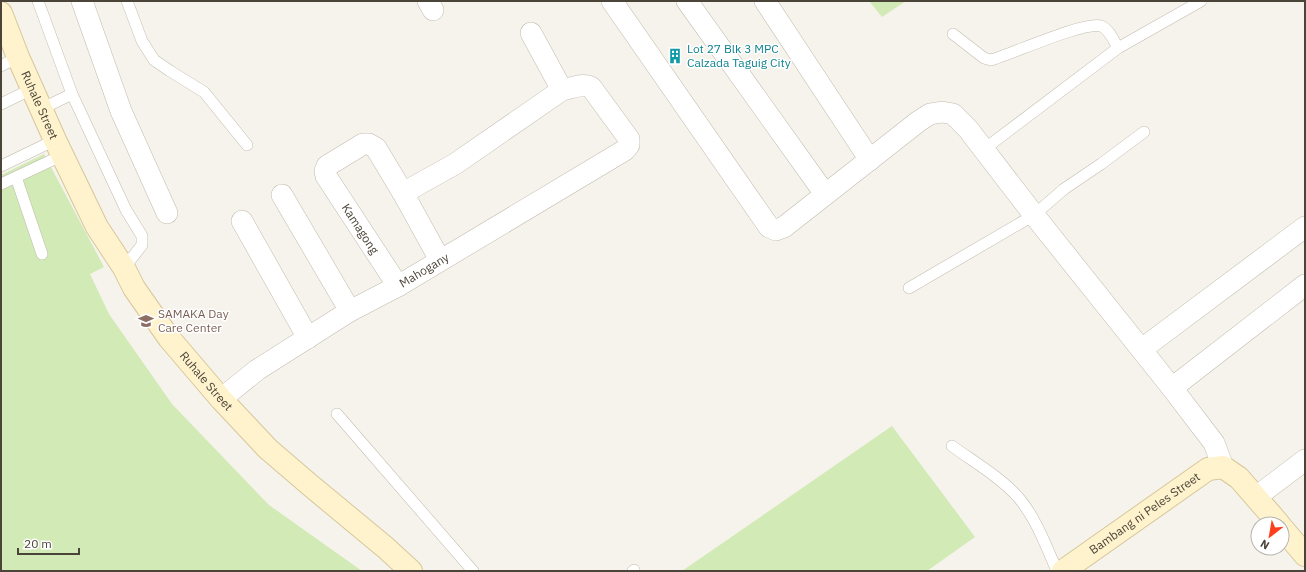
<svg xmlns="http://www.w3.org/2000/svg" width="1306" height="572" font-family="'IBM Plex Sans',sans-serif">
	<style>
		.green { fill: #d2eab5 }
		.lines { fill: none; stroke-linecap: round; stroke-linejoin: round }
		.lane-casing { stroke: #c2bbae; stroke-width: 12 }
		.street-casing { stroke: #c2bbae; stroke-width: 22 }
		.secondary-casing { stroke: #d6c79b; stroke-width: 24 }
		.lane { stroke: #fff; stroke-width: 11 }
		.street { stroke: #fff; stroke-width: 21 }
		.secondary { stroke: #fff3cd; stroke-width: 22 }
		.labels { text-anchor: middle; stroke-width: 3; stroke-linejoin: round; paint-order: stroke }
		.culture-label { font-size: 12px; fill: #0d838f; stroke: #fff; text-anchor: start }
		.street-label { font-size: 12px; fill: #4b4439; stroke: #fff }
		.education-label { font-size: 12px; fill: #785e54; stroke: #fff; text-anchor: start }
	</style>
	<rect width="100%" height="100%" fill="#f6f3ec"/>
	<!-- green -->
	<path class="green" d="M869,1H906L882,17Z
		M44,154L104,267L90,274L109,314L172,404L269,505L362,571H1V175Z
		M892,426L975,537L927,571H682Z"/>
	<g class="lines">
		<!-- lane casing -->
		<g class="lane-casing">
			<path id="lane" d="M38,1L72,94L41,109
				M127,1L142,41L154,60L170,71L204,92L247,145
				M953,34L984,58L991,60C1012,54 1084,21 1101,26C1109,29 1114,41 1118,48
				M1,66L18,57
				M72,94L126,210L142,236V245L124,268
				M1,104L32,89
				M981,148L987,147L1118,48L1201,1
				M1,166L55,140
				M16,177L42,254
				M1,184L63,155
				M909,288L1034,215L1064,189L1101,164L1144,132
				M337,414L473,571
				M952,446C974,462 1000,477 1018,497C1036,518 1046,546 1057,571
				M633,571L634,570"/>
		</g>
		<!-- street casing -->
		<g class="street-casing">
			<g id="street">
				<path d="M82,1L121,111L167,213"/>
				<path d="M428,1L433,10"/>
				<path d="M612,1L769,227L776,230L784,227L919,121L930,114L942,112L953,114L968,129L1034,215L1172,388L1214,443L1223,467"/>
				<path d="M687,1L825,194"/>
				<path d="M765,1L870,160"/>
				<path d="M531,33L562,90"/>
				<path d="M282,195L350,311"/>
				<path d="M242,221L308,338"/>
				<path d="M398,286L326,176L325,171L327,166L363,144H369L376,148L403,193L440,260"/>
				<path d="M1142,349L1305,227"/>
				<path d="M1172,388L1305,285"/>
				<path id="s1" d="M221,399L257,370L350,311L398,286L625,150L629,145V139L591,87C582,83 572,88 562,90L455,164L403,193"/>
				<path d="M1256,497L1305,460"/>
			</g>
		</g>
		<!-- secondary casing -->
		<g class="secondary-casing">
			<g id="secondary">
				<path id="s2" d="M1,13L18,57L55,140L97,227L124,268L134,288L169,338L221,399L268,449L310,485L386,548L411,571"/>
				<path d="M1282,528L1305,555"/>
				<path id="s3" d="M1063,571L1208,469L1223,467L1239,478L1279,524"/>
			</g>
		</g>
		<!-- lane -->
		<use href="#lane" class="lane"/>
		<!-- street -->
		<use href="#street" class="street"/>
		<!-- secondary -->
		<use href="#secondary" class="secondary"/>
	</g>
	<!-- icons -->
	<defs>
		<g id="building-bare" transform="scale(1.2)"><path d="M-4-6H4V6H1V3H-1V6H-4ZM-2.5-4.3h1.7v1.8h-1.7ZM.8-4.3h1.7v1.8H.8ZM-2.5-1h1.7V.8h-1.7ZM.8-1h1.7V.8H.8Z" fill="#0f9aa8" stroke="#fff" stroke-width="2.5" paint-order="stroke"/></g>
		<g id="school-bare" transform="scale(1.2)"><path d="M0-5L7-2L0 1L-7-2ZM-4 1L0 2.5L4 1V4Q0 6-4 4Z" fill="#8d6e63" stroke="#fff" stroke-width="2.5" paint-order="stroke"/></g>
	</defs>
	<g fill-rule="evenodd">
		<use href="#building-bare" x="675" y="56"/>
		<use href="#school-bare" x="146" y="321"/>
	</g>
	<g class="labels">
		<!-- culture labels -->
		<g class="culture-label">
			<text x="687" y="53">Lot 27 Blk 3 MPC<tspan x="687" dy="14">Calzada Taguig City</tspan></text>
		</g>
		<!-- street labels -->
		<g class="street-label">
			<text dy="4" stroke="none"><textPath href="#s2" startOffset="100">Ruhale Street</textPath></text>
			<text transform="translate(360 229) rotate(57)" y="4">Kamagong</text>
			<text dy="4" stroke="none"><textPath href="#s1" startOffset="241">Mahogany</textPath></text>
			<text dy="4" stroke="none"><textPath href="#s2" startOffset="424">Ruhale Street</textPath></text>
			<text dy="4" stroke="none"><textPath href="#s3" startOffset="100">Bambang ni Peles Street</textPath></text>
		</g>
		<!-- education labels -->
		<g class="education-label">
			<text x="158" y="318">SAMAKA Day<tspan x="158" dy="14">Care Center</tspan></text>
		</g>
	</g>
	<!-- border -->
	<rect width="1306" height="572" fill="none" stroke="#4b4439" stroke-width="4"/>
	<!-- north arrow -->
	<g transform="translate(1270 536) rotate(211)"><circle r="19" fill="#ffffff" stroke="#b7b4b0"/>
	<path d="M0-3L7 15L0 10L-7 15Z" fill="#fc3f1d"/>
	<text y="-6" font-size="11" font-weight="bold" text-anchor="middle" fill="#4b4439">N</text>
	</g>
	<!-- scale -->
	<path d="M18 548v6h61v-6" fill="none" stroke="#4b4439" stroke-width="2"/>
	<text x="24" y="548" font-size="12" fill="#4b4439" stroke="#ffffff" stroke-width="3" paint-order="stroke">20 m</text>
</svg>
